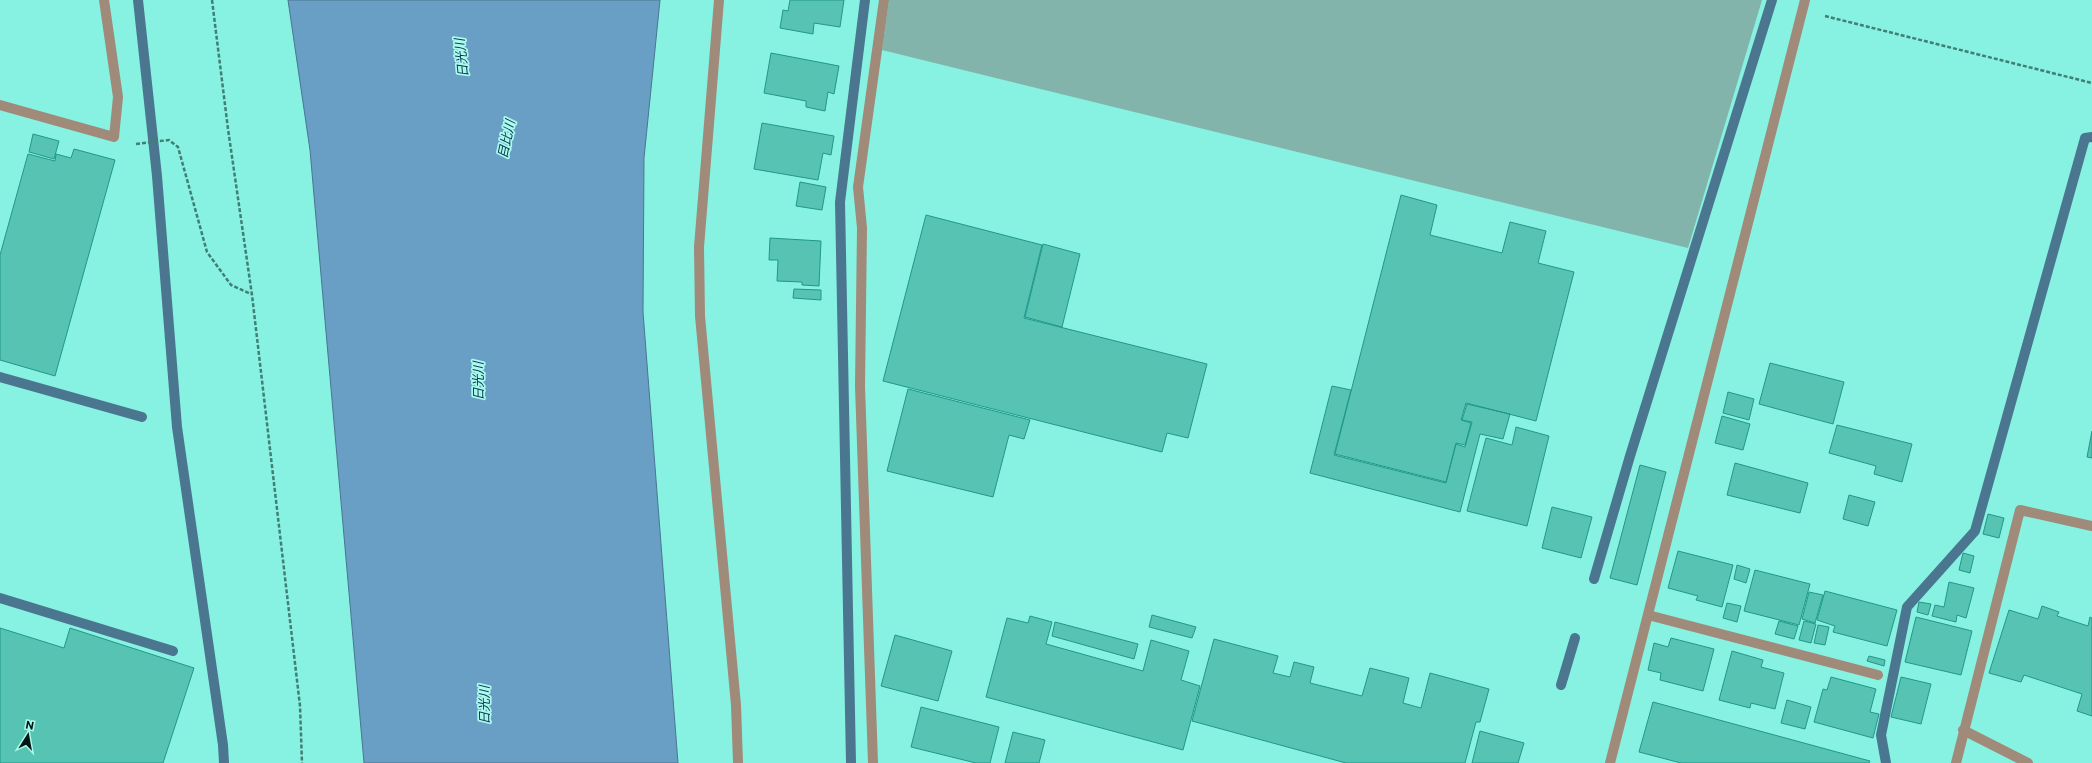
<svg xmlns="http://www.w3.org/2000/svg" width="2092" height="763" font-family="Commissioner,'Noto Sans JP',sans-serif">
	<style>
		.green { fill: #82b4ab }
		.water { fill: #699ec5; stroke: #4a7690 }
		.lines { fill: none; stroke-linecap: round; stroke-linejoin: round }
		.stream { stroke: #4a7690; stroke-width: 10 }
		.building { fill: #56c3b3; stroke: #209889 }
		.path { stroke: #417f75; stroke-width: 2.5; stroke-dasharray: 4 2; stroke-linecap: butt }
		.minor { stroke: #a08a79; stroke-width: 10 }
		.labels { text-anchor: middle; stroke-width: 3.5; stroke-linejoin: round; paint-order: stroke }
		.water-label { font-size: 13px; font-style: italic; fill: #07334e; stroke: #aafbed }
	</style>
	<rect width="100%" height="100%" fill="#87f2e1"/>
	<!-- green -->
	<path class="green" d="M889,0H1762L1688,248L882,50Z"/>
	<!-- water -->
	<path class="water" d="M288,0H660L644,158L643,312L678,763H364L310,150Z"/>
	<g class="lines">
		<!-- stream -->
		<path class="stream" d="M138,0L157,176L177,427L223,745L224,763
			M0,377L142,417
			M1594,579L1630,456L1772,0
			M0,598L173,651
			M1561,685L1575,638
			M851,763L840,202L865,0
			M1886,763L1881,735L1907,607L1975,531L2085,138L2092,137"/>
	</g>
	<!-- building -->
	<path class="building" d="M790,0H844L840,27L814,23L813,34L780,28L783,10L788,11Z
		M771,53L839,66L834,94L828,92L825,111L806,107V101L764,93Z
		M762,123L834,136L831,155L823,153L818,180L754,169Z
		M33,134L59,141L54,159L29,152Z
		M74,149L115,160L55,376L0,360V255L28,154L55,161L56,154L71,158Z
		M800,182L826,187L822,210L796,206Z
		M1401,195L1437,205L1430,235L1502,253L1510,222L1546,231L1538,263L1574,272L1536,421L1466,403L1461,420L1471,423L1465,445L1456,443L1446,482L1335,454Z
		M926,215L1042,245L1024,318L1207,364L1188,438L1167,433L1162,452L883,381Z
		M770,238L821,241L819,286L802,285V282L777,281L778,260H769Z
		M1043,244L1080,254L1062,327L1025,317Z
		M794,289L821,290V300L793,298Z
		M1770,363L1844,382L1833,424L1759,404Z
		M1332,386L1351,390L1334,455L1446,483L1456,444L1465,447L1472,422L1462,420L1467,404L1510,414L1503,439L1480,434L1460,512L1310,473Z
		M908,389L1030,420L1024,439L1009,435L993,497L887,471Z
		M1728,392L1754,399L1749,420L1723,413Z
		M1722,416L1750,424L1743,450L1715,443Z
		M1837,425L1912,444L1902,482L1874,474L1876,466L1829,453Z
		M1516,427L1549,436L1527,526L1467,511L1486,438L1512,445Z
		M2092,431V458L2087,457Z
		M1735,463L1808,483L1800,513L1727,495Z
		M1640,465L1666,472L1637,585L1610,578Z
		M1849,495L1875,502L1868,526L1843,519Z
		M1552,507L1592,517L1581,558L1542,548Z
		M1988,514L2004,518L1999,538L1983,534Z
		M1678,551L1733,565L1722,607L1696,600L1698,596L1668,588Z
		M1963,553L1974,556L1970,573L1959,570Z
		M1737,565L1750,569L1746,583L1734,579Z
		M1755,570L1810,584L1799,625L1744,611Z
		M1949,582L1974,588L1966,618L1957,615L1956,622L1932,616L1935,605L1944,607Z
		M1825,591L1897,610L1887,646L1833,632L1835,626L1817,620Z
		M1809,592L1823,595L1815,623L1802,619Z
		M1919,602L1931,604L1928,615L1917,612Z
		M1727,603L1741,606L1737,622L1723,618Z
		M2042,606L2059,612L2057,616L2088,626L2090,617L2092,618V716L2077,711L2082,694L2024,675L2021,682L1989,673L2009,610L2038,619Z
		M1152,615L1196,627L1192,638L1149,627Z
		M1030,616L1052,622L1046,644L1143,671L1151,640L1189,651L1181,680L1200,686L1183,750L986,697L1007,618L1028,623Z
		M1916,617L1972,631L1961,675L1905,662Z
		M1779,621L1798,626L1794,639L1775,634Z
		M1804,621L1816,624L1811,643L1799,640Z
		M1055,622L1138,644L1134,659L1052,636Z
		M1818,625L1829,627L1825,645L1814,643Z
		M0,628L64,648L70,628L194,668L163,763H0Z
		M895,635L952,651L938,701L881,686Z
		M1671,638L1714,649L1703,691L1660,680L1661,673L1648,670L1654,643L1668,647Z
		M1214,639L1278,656L1273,673L1290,677L1294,662L1314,667L1310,683L1362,696L1370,668L1409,678L1403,703L1421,708L1430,673L1489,689L1480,722H1476L1465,763H1346L1192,721Z
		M1732,651L1763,660L1761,667L1784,673L1775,709L1751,703L1750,708L1719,700Z
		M1869,656L1885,660L1884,666L1867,661Z
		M1831,677L1876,689L1870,712L1879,714L1873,738L1814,722L1823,689L1827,690Z
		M1901,677L1931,684L1921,724L1891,717Z
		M1787,700L1811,707L1805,729L1781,723Z
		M1653,702L1870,761L1869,763H1681L1639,752Z
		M921,707L999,727L990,763H976L911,747Z
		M1480,731L1524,743L1518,763H1472Z
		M1013,732L1045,740L1039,763H1005Z"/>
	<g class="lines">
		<!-- path -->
		<path class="path" d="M212,0L228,129L252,295L300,706L302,763
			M1825,16L2092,83
			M136,144L169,140L178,147L207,252L231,285L251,294"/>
		<!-- minor -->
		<path class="minor" d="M719,0L699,247L700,316L736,705L738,763
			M0,105L114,137L118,97L104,0
			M1648,615L1878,675
			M1963,730L2028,763
			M873,763L860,386L862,228L858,187L884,0
			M1610,763L1805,0
			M1956,763L2020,510L2092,526"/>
	</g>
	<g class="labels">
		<!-- water labels -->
		<g class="water-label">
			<text transform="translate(461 58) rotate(-96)" y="5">日光川</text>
			<text transform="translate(506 139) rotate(-78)" y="5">目比川</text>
			<text transform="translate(478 381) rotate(-91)" y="5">日光川</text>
			<text transform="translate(484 705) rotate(-91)" y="5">日光川</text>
		</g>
	</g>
	<!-- north arrow -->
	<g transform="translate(28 735) rotate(11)" stroke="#aafbed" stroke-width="3" paint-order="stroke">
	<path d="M0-3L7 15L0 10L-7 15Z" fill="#011713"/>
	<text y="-6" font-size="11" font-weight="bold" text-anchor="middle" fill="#011713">N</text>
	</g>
</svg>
